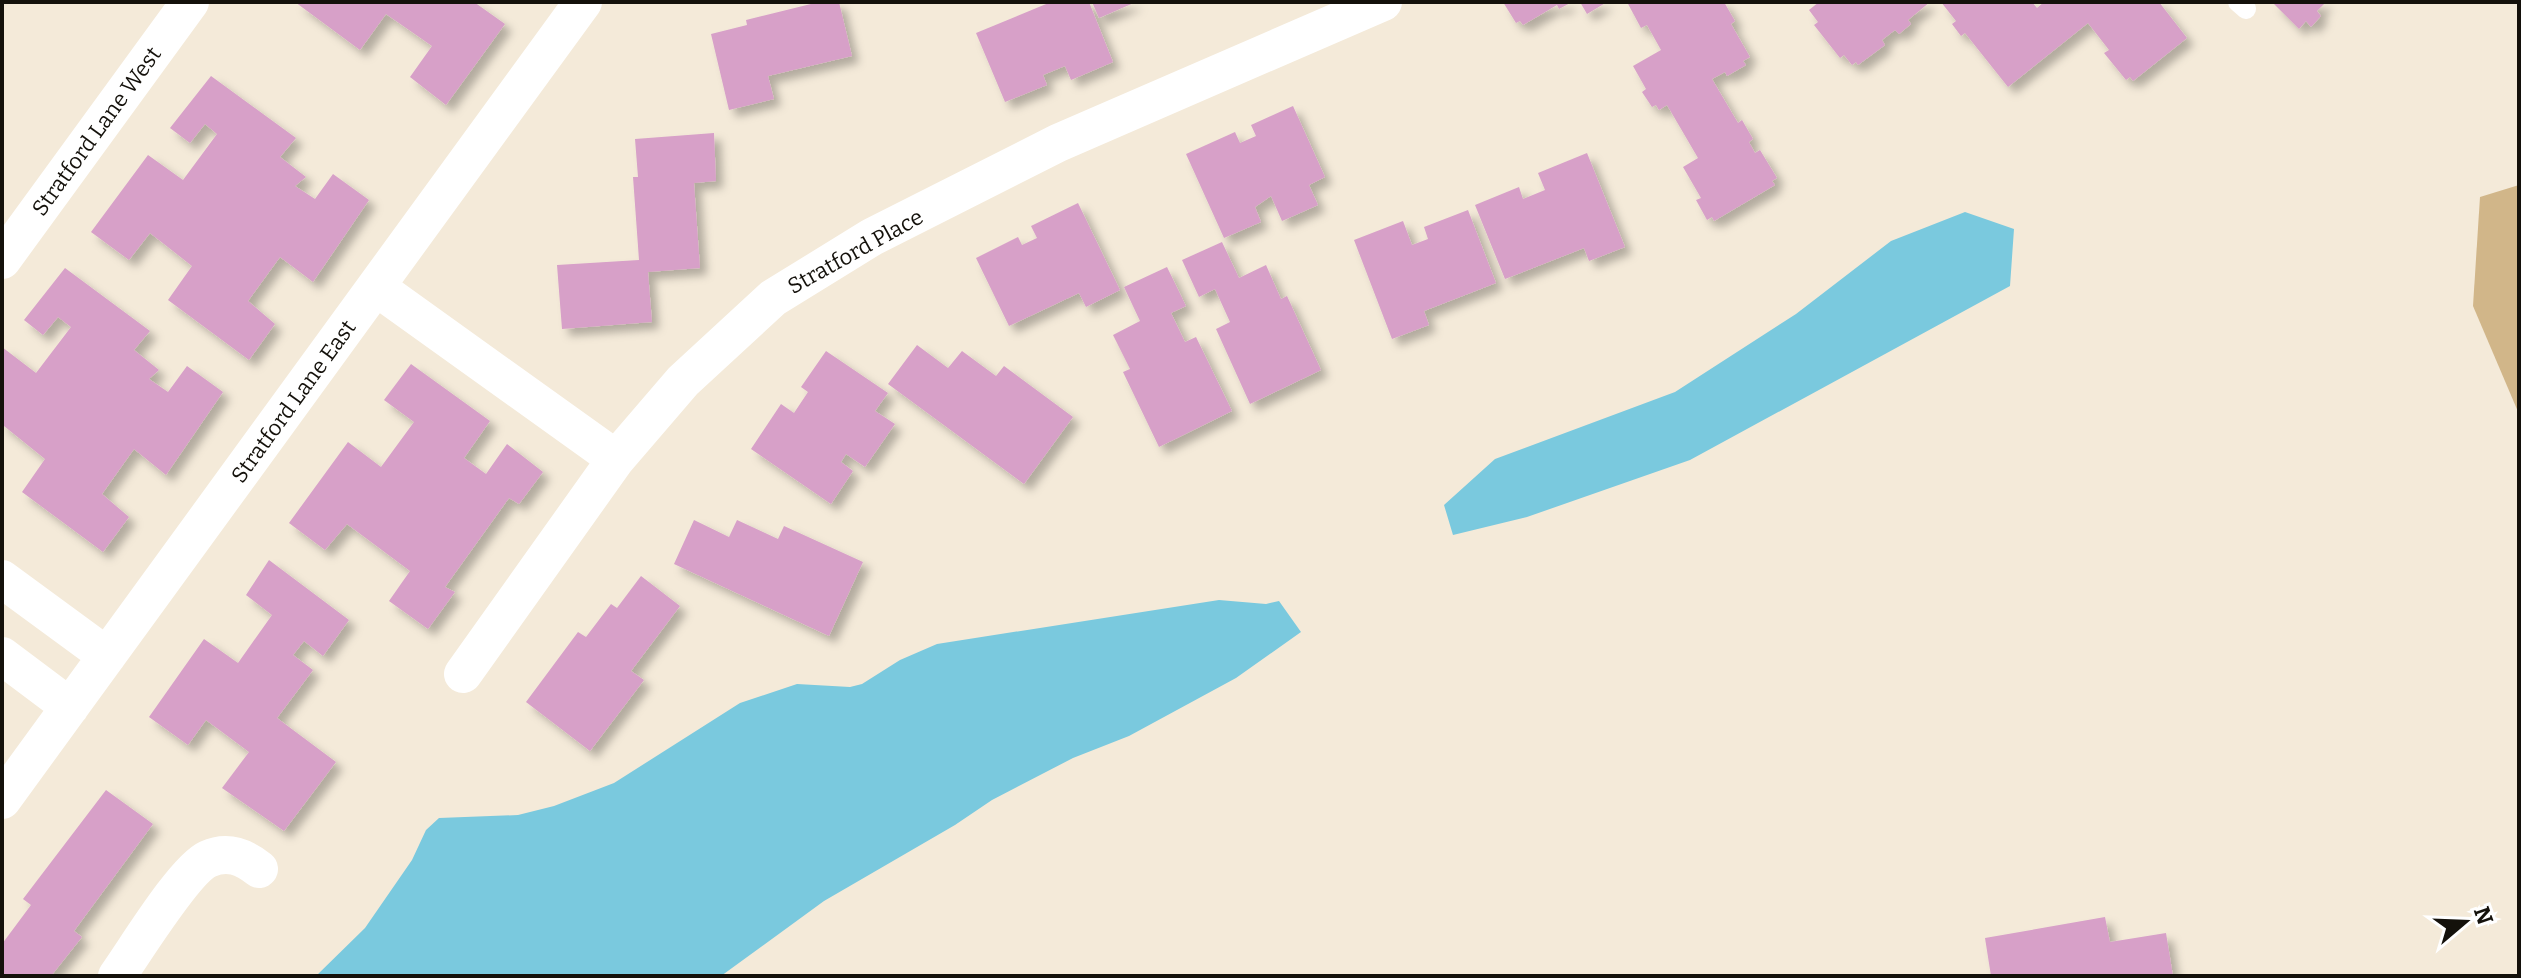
<svg xmlns="http://www.w3.org/2000/svg" width="2521" height="978" font-family="Bitter,serif">
	<style>
		.green { fill: #d1b689 }
		.water { fill: #7ac9de }
		.building { fill: #d7a0c8; filter: url(#shadow) }
		.lines { fill: none; stroke-linecap: round; stroke-linejoin: round }
		.service { stroke: #fff; stroke-width: 20 }
		.minor { stroke: #fff; stroke-width: 38 }
		.labels { text-anchor: middle; stroke-width: 6; stroke-linejoin: round; paint-order: stroke }
		.street-label { font-size: 22px; fill: #14110b; stroke: #fff }
	</style>
	<defs>
		<filter id="shadow"><feDropShadow dx="7" dy="7" stdDeviation="4" flood-color="#0004"/></filter>
	</defs>
	<rect width="100%" height="100%" fill="#f4ead9"/>
	<!-- green -->
	<path class="green" d="M2519,185V414L2473,306L2480,197Z"/>
	<!-- water -->
	<path class="water" d="M1965,212L2014,229L2010,286L1690,460L1527,517L1453,535L1444,505L1495,459L1675,392L1796,314L1891,241Z
		M1219,600L1266,604L1279,601L1301,632L1236,678L1129,736L1073,758L992,800L955,825L824,901L721,976H316L365,928L412,860L426,830L439,818L518,815L554,806L614,783L740,703L797,684L850,687L862,684L900,660L937,644Z"/>
	<!-- building -->
	<path class="building" d="M295,2H474L505,24L446,105L410,77L432,46L386,14L360,50Z
		M819,2H839L852,56L768,76L774,99L729,110L711,34L747,25L746,20Z
		M1051,2H1089L1113,62L1071,80L1065,66L1043,75L1047,85L1005,102L976,33Z
		M1092,2H1136L1099,18Z
		M1503,2H1572L1559,9L1557,5L1523,25L1520,21L1516,23Z
		M1580,2H1607L1587,14Z
		M1627,2H1724L1735,21L1731,24L1750,57L1743,61L1746,65L1727,76L1725,72L1712,79L1738,123L1742,120L1753,139L1749,142L1755,153L1760,150L1777,178L1772,181L1775,185L1714,221L1712,217L1707,220L1696,200L1701,198L1683,167L1698,158L1667,105L1659,110L1656,105L1652,107L1642,92L1646,89L1633,66L1661,50L1647,25L1641,28Z
		M1819,2H1930L1908,20L1911,24L1899,34L1895,30L1882,40L1885,45L1858,65L1856,62L1852,65L1844,55L1840,58L1814,25L1818,22L1809,10Z
		M1941,2H2032L2037,8L2044,2H2159L2187,38L2133,81L2130,77L2126,80L2104,53L2109,50L2088,23L2008,87L1965,33L1961,36L1952,24L1956,21Z
		M2272,2H2326L2317,11L2321,16L2311,27L2306,21L2299,29Z
		M211,76L296,138L280,157L306,177L295,186L315,199L333,174L369,200L313,282L280,257L248,301L275,324L249,360L168,300L192,266L150,233L129,260L91,232L148,155L183,180L217,134L205,124L190,143L170,128Z
		M1293,106L1325,177L1309,185L1318,205L1282,221L1271,196L1255,207L1261,222L1224,238L1186,154L1235,132L1240,143L1256,136L1251,125Z
		M714,133L716,181L694,183L700,268L648,272L652,322L562,329L557,265L639,260L633,177H638L635,139Z
		M1587,153L1625,247L1589,261L1584,248L1505,279L1475,205L1519,187L1523,199L1545,190L1538,173Z
		M1078,203L1120,290L1086,307L1079,293L1009,326L976,258L1018,237L1022,245L1037,238L1031,226Z
		M1468,210L1496,283L1424,311L1429,325L1392,339L1354,240L1403,221L1412,245L1428,239L1424,227Z
		M1222,242L1239,278L1266,265L1281,299L1287,296L1321,370L1250,404L1216,329L1230,322L1215,289L1199,297L1182,260Z
		M1167,267L1186,306L1171,313L1185,342L1196,337L1232,411L1159,447L1123,372L1130,369L1113,335L1140,321L1124,287Z
		M65,268L150,331L134,350L159,370L149,379L168,392L187,366L223,392L166,475L134,449L102,494L129,517L103,552L22,492L45,459L4,426L2,428V347L36,373L71,327L58,317L43,335L24,320Z
		M917,345L948,368L962,351L996,376L1004,366L1073,417L1024,484L888,384Z
		M826,351L888,393L875,411L895,424L865,467L846,454L841,462L853,471L831,504L751,449L781,404L794,413L808,392L801,387Z
		M411,364L490,421L464,458L486,474L507,444L543,472L519,504L509,498L445,587L455,592L428,629L389,601L410,571L347,524L325,550L289,523L348,442L381,467L414,422L384,400Z
		M694,520L729,537L737,520L778,539L784,526L863,562L829,636L674,564Z
		M269,560L349,620L323,656L304,641L293,655L313,670L277,718L336,762L284,831L222,788L249,752L206,720L188,745L149,717L204,639L238,663L272,615L246,595Z
		M641,576L680,606L631,671L644,680L590,751L526,702L578,632L586,637L611,604L617,608Z
		M106,790L153,824L74,931L82,937L51,976H2V944L31,905L23,899Z
		M2105,917L2110,942L2166,933L2173,976H1991L1985,938Z"/>
	<g class="lines">
		<!-- service -->
		<path class="service" d="M2238,2L2246,9"/>
		<!-- minor -->
		<path class="minor" d="M2,260L190,2
			M376,287L616,459
			M2,579L107,656
			M2,656L70,707
			M463,674L616,459L683,381L773,298L872,237L1058,143L1383,2
			M2,800L583,2
			M117,976C135,951 184,870 208,859C228,850 244,857 259,869"/>
	</g>
	<g class="labels">
		<!-- street labels -->
		<g class="street-label">
			<text transform="translate(96 131) rotate(-54)" y="8">Stratford Lane West</text>
			<text transform="translate(855 251) rotate(-29)" y="8">Stratford Place</text>
			<text transform="translate(293 401) rotate(-54)" y="8">Stratford Lane East</text>
		</g>
	</g>
	<!-- border -->
	<rect width="2521" height="978" fill="none" stroke="#14110b" stroke-width="8"/>
	<!-- north arrow -->
	<g transform="translate(2465 922) rotate(71)" stroke="#ffffff" stroke-width="6" paint-order="stroke">
	<path d="M0-6L14 30L0 20L-14 30Z" fill="#14110b"/>
	<text y="-12" font-size="22" font-weight="bold" text-anchor="middle" fill="#14110b">N</text>
	</g>
</svg>
